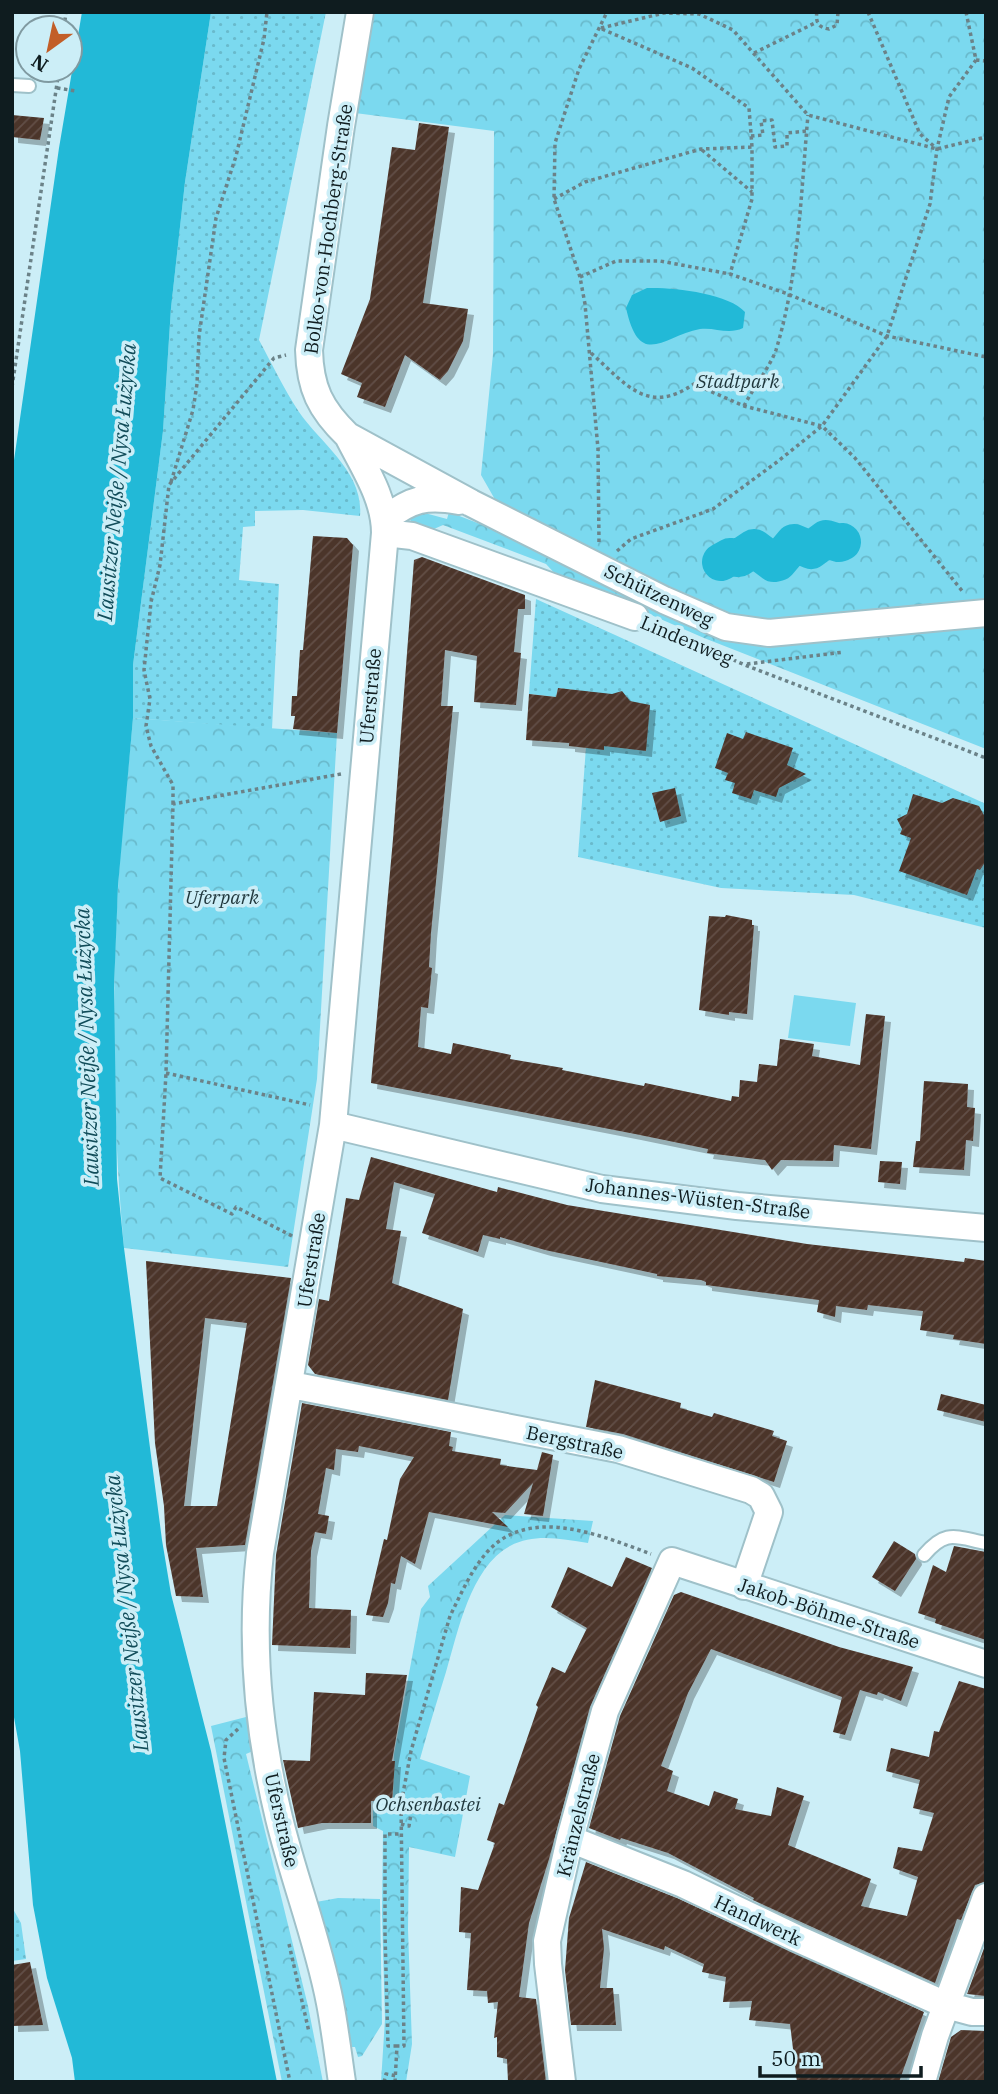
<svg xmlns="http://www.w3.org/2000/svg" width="998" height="2094" font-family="'IBM Plex Serif',serif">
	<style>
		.grass { fill: url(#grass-dots) }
		.park { fill: url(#park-crowns) }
		.pitch { fill: #7bd9ef }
		.water { fill: #22b9d7 }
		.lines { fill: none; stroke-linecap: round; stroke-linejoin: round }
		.river { stroke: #22b9d7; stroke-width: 38 }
		.building { fill: url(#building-hatch); fill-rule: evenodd; filter: url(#shadow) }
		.service-casing { stroke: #9fc1c9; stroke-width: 16 }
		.minor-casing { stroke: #9fc1c9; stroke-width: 30 }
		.path { stroke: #6b8288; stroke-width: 3.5; stroke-dasharray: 3.5 3.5; stroke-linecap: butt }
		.service { stroke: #fff; stroke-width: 12 }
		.minor { stroke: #fff; stroke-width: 26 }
		.labels { text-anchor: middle; stroke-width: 7; stroke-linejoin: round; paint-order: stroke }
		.street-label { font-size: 19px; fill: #0f1c1f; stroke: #cceef7 }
		.park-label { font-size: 19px; font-style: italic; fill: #1f363b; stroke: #cceef7 }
		.water-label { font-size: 21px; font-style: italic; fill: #114c59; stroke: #cceef7 }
	</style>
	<defs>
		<pattern id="grass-dots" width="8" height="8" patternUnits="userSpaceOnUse" patternTransform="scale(1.75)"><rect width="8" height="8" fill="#7bd9ef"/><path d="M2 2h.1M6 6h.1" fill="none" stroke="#69bacc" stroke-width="1.8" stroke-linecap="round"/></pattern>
		<pattern id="park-crowns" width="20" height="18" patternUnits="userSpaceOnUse" patternTransform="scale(1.75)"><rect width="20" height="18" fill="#7bd9ef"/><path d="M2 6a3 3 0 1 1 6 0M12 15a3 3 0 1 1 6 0" fill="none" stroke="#69bacc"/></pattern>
		<pattern id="building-hatch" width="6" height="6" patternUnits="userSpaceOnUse" patternTransform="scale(1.75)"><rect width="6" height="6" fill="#4c342a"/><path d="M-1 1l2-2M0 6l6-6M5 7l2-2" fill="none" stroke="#614f47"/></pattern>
		<filter id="shadow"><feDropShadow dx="6" dy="6" stdDeviation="0" flood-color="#0004"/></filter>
	</defs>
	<rect width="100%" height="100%" fill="#cceef7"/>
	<!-- grass -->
	<path class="grass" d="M211,12H326L259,340C272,364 284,389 299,412C321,444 364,472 360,516L303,510L255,511V526L243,527L239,580L279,584L272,729L133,718V665L163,431L171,308L185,182Z
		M536,599L986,804V928L854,895L721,888L578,857L590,692L558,688L556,697L529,694Z
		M13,1909L21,1923L26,1959L12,1961Z"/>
	<!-- park -->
	<path class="park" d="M375,12H986V749L704,638L564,577L559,578L546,564L443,525L425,533L409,528L411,518L421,512L447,519L449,512L488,527L497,503L481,475L493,354L494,131L355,113Z
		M133,718L337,733L317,1079L288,1267L124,1248C113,1129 111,1007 118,888C121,831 128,775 133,718Z
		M505,1515L593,1521L588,1543C561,1539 535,1533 510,1546C470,1568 458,1632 446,1672C437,1701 428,1730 420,1759L470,1776L455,1857L409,1847L408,1929L412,2044L406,2082H381L385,2019L382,1914L383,1831L373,1826V1801L393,1802L394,1754L421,1609L430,1597L428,1586Z
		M246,1717L253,1751L246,1754L308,2006L323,2082H282L211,1726Z
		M338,1898L380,1899L382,2024L362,2056L358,2057L355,2047H352L316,1902Z"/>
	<!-- pitch -->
	<path class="pitch" d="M794,995L856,1003L850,1046L788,1038Z"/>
	<!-- water -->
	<path class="water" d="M82,12H211L185,182L171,308L163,431L133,665V718L118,886L114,988L117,1179L124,1248L162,1540L171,1594L211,1751L277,2082H75L72,2058L47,1978L33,1905L20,1751L12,1706V474L59,148Z
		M647,288C671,287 729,293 745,312L743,328C728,335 715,327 700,329C663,336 640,370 626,308L632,295Z"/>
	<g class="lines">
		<!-- river -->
		<path class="river" d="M721,562L730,557L739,558L754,548L774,563L778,562L794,543L811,550L826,539L839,543L842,542"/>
	</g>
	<!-- building -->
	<path class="building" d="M12,115L44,118L40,140L12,137Z
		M419,123L449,127L423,303L468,309L463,341L448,371L440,380L405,355L385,407L357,397L362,383L341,374L370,299L392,147L415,150Z
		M313,536L347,538L353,545L337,733L293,729L295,716H291L292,696H297L300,650H303Z
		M422,557L525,595V609H518L514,652L521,653L516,705L474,702L477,656L445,650L441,706H453L431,933L429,967L432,968L428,1008L421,1007L418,1047L451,1054L453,1043L511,1055L510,1059L563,1068L562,1070L644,1086L645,1083L731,1101L732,1096L739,1097L740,1080L757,1082L759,1064L777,1066L780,1039L814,1044L812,1056L860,1065L866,1014L885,1016L871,1149L834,1145L833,1161L781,1160L772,1170L765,1160L707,1153L708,1149L635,1134L371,1083L393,839L414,560Z
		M558,688L612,694L622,691L630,701L650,705L646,751L604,746V750L569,746V743L526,740L529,694L556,697Z
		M746,732L793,748L787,765L806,774L779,788L776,797L754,790L751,799L732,793L735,783L725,780L728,773L715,768L727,733L743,739Z
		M675,788L681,816L660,822L652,793Z
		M913,794L942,803L953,798L979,806L986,819V861L980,870L977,869L967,895L899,871L911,838L900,834L902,829L897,819L907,814Z
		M726,915L752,920V925H754L747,1014L729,1012V1015L699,1010L709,916L725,917Z
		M924,1081L968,1084L967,1107L975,1108L973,1141L966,1140L964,1170L913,1167L916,1141H920Z
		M371,1157L497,1192L498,1187L567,1205L616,1213L807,1244L964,1262L965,1258L986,1261V1344L953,1339L954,1335L920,1330L923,1311L868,1305L867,1310L836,1306L835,1317L817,1312L819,1300L706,1285V1282L701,1280L657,1276V1274L545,1250L500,1237V1239L483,1235L478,1252L422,1233L435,1194L394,1182L386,1229L401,1231L392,1283L463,1309L448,1400L315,1374L308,1365L319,1299L329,1301L346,1198L359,1200Z
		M880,1161L902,1162L900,1184L878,1182Z
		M146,1261L291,1278L245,1545L196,1548L203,1597L176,1596L166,1545L164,1506L155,1443ZM205,1318L247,1323L217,1506H184Z
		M595,1380L681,1403L680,1408L712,1417L714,1413L774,1431L772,1436L787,1441L774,1482L623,1434L586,1427Z
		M941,1394L986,1405V1422L937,1410Z
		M302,1403L451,1432L449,1446L453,1447L452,1451L501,1459L500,1465L537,1470L542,1452L553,1455L543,1516L524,1514L533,1483L505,1513L492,1512L508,1527L429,1512L415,1564L401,1556L395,1584L391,1583L388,1603L383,1617L366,1615L384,1539L387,1540L400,1479L414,1457L359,1446L358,1452L336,1449L334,1470L326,1468L318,1514L329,1516L326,1534L315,1532L311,1551L309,1608L351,1610L350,1648L272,1645L276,1555Z
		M894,1541L915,1554L916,1559L895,1591L872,1577Z
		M954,1546L986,1552V1640L935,1623L936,1619L918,1613L933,1565L946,1572Z
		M626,1557L652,1568L590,1707L549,1859L529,1923L519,1997L536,1999L546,2082H508L507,2059L497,2057V2037L494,2038L498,2002L488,2003L487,1991L467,1990L471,1933L459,1932L461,1887L478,1890L495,1843L487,1840L499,1803L504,1805L538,1707L536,1705L552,1667L565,1673L587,1628L551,1607L568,1567L612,1587Z
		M681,1592L839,1647L913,1667L901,1701L878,1692L877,1695L860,1690L845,1735L833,1732L842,1697L711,1649L688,1693L661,1766L673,1771L667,1791L709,1806L714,1791L738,1799L735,1809L771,1816L777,1787L804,1796L788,1845L871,1879L861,1906L907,1916L918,1877L893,1868L898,1847L922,1851L934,1813L913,1808L920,1780L886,1771L891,1748L929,1757L934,1731L939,1732L959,1681L986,1689V1882L975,1885L961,1920L957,1919L935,1983L753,1900L754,1898L668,1853L621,1838L620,1840L589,1828L620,1716L674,1595Z
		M366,1673L407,1675L392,1761H395L392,1802L371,1801V1823H322L298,1828L283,1760L310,1761L314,1692L365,1695Z
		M586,1862L677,1898L924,2012L899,2082H797L790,2024L749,2020L752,2001L723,2002L726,1977L702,1972L704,1964L665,1946L664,1950L602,1929L604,1948L600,1988H613L616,2025H571L565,1970L569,1918Z
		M986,1943V1996L967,1994Z
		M30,1962L43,2025L12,2026V1965Z
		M961,2030L986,2031V2082H938L951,2037Z"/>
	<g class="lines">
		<!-- service casing -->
		<g class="service-casing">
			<path id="service" d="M12,85L29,86
				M924,1555C946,1529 955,1537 986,1543"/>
		</g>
		<!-- minor casing -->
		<g class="minor-casing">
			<path id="minor" d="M360,12L341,126L309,350C310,388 320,409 348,436L471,503L664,600L726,627L769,633L986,613
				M385,519C411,499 426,495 459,501
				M385,533L412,536L635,617
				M333,1125L602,1189L737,1206L986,1228
				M291,1385L618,1449L751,1490L761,1496L769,1512L744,1586
				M570,1839L683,1884L796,1938L946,2005L972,2012H986
				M342,2082C338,2055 335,2029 330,2003C318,1940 294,1880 279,1818C258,1731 250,1641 260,1553L333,1125L385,533C385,498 363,466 348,436
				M562,2082L548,1964L547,1941L570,1839L605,1711L672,1561L986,1664
				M922,2082L935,2036L986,1897"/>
		</g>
		<!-- path -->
		<path class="path" d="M817,12C815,22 819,28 829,29L837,25L838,12
			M868,12L920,134L936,148
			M966,12L976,60L986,61
			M64,28L66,12
			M601,28L664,13L699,14L733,30L808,115L937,149L986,137
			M602,29L692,68L749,108L752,147V199L730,274
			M754,53L817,22
			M57,88L76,91
			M751,136L763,135L761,121L772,120L775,147L787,146V133L807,131
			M702,150L752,192
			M554,199L585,182L701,149L752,147
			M580,277L616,261H660L730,274L788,294L887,336L986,357
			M591,353C626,384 647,416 694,384L744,406L822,426L855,458L963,592
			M12,387L59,70
			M744,406C752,390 771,365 776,350C799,275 801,192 808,115
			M171,482L193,410L197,384L199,336L216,218L236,156L264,39L267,12
			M599,542L598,449L585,304L580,277L554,199L555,143L579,69L607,12
			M617,551L631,539L713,509L777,462L822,426L887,336L930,204L937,149L949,97L976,60
			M656,626L745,665L986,758
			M747,664L844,652
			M173,804V785L151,746L146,726L150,699L144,670L151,602L160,565L169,485L274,358L286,355
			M166,1073L310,1105
			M292,1236L236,1207L232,1214L160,1178L166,1073L173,804L341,774
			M238,1729L226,1740L224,1758L290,2082
			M401,1824L409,1826L413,1802L428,1805
			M289,1944L309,2032
			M397,2046H388L385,1933V1834H400
			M384,2082L386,2074L397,2076
			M395,2082L397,2046H404L401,1804L411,1751L450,1616C461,1594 471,1570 488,1551C531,1505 602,1536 651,1554"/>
		<!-- service -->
		<use href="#service" class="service"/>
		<!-- minor -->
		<use href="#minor" class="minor"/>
	</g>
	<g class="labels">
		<!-- street labels -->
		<g class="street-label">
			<text transform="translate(328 229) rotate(-82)" y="7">Bolko-von-Hochberg-Straße</text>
			<text transform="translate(659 595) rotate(26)" y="7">Schützenweg</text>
			<text transform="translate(687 640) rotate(23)" y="7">Lindenweg</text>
			<text transform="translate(370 696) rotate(-85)" y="7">Uferstraße</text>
			<text transform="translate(698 1198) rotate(7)" y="7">Johannes-Wüsten-Straße</text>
			<text transform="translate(311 1260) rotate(-81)" y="7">Uferstraße</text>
			<text transform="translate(575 1442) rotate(12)" y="7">Bergstraße</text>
			<text transform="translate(829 1613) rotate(18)" y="7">Jakob-Böhme-Straße</text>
			<text transform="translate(578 1815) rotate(-76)" y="7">Kränzelstraße</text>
			<text transform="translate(282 1820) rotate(77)" y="7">Uferstraße</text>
			<text transform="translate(758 1920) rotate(25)" y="7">Handwerk</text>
		</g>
		<!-- park labels -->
		<g class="park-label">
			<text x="738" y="388">Stadtpark</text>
			<text x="222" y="904">Uferpark</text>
			<text x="428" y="1811">Ochsenbastei</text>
		</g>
		<!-- water labels -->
		<g class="water-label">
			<text transform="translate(117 482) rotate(-85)" y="7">Lausitzer Neiße / Nysa Łużycka</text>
			<text transform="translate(87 1047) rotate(-92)" y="7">Lausitzer Neiße / Nysa Łużycka</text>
			<text transform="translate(127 1613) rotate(-96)" y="7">Lausitzer Neiße / Nysa Łużycka</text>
		</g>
	</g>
	<!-- border -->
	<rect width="998" height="2094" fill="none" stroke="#0f1c1f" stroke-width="28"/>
	<!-- north arrow -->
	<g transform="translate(49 49) rotate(213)"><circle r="33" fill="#cceef7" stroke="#809aa1" stroke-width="2"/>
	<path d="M0-5L12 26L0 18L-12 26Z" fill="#c25e28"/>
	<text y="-10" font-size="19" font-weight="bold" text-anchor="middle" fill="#0f1c1f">N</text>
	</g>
	<!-- scale -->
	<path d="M760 2066v10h161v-10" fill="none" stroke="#0f1c1f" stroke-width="3.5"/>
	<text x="771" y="2066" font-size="21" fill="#0f1c1f" stroke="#cceef7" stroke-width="5" paint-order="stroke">50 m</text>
</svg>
